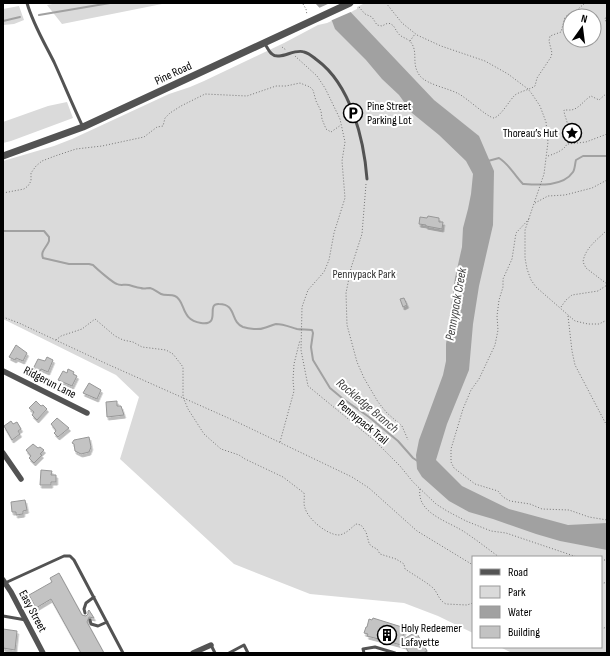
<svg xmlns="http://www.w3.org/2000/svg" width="610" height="656" font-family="'Sofia Sans Condensed',sans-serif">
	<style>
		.green { fill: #dadada; fill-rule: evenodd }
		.water { fill: #a1a1a1 }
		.pier { fill: #fff }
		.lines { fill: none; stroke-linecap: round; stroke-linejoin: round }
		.stream { stroke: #a1a1a1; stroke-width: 2 }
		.building { fill: #c3c3c3; stroke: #979797; filter: url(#shadow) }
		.path { stroke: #757575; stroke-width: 1; stroke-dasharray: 1 2; stroke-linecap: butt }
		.service { stroke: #535353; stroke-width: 3 }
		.minor { stroke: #535353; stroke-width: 5.5 }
		.tertiary { stroke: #535353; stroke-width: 7 }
		.labels { text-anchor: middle; stroke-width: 4; stroke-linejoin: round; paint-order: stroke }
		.street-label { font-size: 12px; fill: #000; stroke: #fff }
		.poi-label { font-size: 12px; fill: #000; stroke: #fff; text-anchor: start }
		.park-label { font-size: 12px; fill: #313131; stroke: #fff }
		.water-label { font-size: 13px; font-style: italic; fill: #424242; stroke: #fff }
	</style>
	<defs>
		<filter id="shadow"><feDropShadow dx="1.5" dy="3" stdDeviation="0" flood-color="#0004"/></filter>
	</defs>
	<rect width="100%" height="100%" fill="#fff"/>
	<!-- green -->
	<path class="green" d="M58,3H167L62,24L47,5Z
		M365,3H607V653H512L500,647H601V557H473V633L438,616L404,603L310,594L234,564L120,459L139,397L116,375L3,319V161L54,146L72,139L169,94L190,87L204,81L284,43L318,25L327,23L357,9V7ZM570,16H594V40H570Z
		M19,6L24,20L14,24L3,25V9Z
		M67,102L73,118L11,141L3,143V122L48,106Z"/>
	<!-- water -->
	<path class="water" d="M315,3H342L434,100L479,136L494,171L493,225L479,286L473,324L469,370L447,424L436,460L462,486L509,509L568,525L607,523V550L560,541L536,534L493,519L469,512L449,501L422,477L417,469L416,455L419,440L443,375L446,361V344L450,315L455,278L462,247L463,228L468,209L471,194L473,174L466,161L439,135L412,113L399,95L382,79L366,60L335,29L332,21Z"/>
	<!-- pier -->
	<path class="pier" d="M330,3H345L353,11L330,21L319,8Z"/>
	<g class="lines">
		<!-- stream -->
		<path class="stream" d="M39,15L110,3
			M3,21L20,17
			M488,161L499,158C510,165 514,175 523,184C538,185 563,187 573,172C575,169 575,163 576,160L583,156H607
			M3,231H44L49,237V241C47,247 40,251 43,258L69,264H89L93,265C97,269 113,283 117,284C120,286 125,284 129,285C133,286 137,288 141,288C143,289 147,288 150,288C154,289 157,292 161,294C165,296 171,294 175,296C186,301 180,320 201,323C222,326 205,303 219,304C237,304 230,322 243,327C249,329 259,330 264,328C268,327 272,325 276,324C283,324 290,327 297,329C302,330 307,329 312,330L313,333L311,347L313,360L330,388L342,398L369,417L398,441L413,458L419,462"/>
	</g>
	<!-- building -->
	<path class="building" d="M428,216L439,218V222H443L442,229L426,226V225L419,224L420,217L427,218Z
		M404,298L407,305L403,307L400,299Z
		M16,345L27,353L23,361L16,358L15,360L9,357Z
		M47,357L53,360L48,372L41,369L40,371L33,369L38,359L45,361Z
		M68,369L74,372L73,374L77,376L72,386L58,380L63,371L67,373Z
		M89,383L101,390L97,399L83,393Z
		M36,401L41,406L43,405L47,409L37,420L32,415L34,412L29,408Z
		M117,401V406H121L124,415L107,417L106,402Z
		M57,418L69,428L58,437L54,433L56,431L55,429L51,424Z
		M11,421L13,424L17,422L21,429L18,431L20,434L12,440L4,426Z
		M89,437L91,447L89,452L81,454L75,451L74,444L72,443L74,440Z
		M33,444L38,448L40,447L44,450L40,454L42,455L34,463L29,458L31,456L26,450Z
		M41,470L52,471L51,475H56V482H51V485H40Z
		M25,500L27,510L23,511V514L16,515V512H12L11,502Z
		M59,573L82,615L86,616L88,614V611L89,610L94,618L89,617L87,622L104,653H81L51,599L36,608L29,595L52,582L50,578Z
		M373,618L405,628L402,640L416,632L427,651L423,653H409L405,646L367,636L368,634L364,633L366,627H367L369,619L372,620Z
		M3,629L17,631L15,650L3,648Z"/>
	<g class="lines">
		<!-- path -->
		<path class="path" d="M386,3L402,23L417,35L441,46L485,61L508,74L528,89L532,94L540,106L546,122L548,142L544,174L525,230V258L527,269L531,280L536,287L575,321L588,324H599L607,320
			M303,4L306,9L307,15
			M359,7L365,14L372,17L377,25L382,26L388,23C395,25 394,28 398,33C401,38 409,38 412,44C418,54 411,64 420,76C428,85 448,88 459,94C468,99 487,117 494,118C501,116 509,101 515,95C521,91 529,90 535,86L537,78L551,57L552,53L549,41L550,36L561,32L565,17L577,10L585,3
			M607,15L605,19L607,24
			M410,41L415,34
			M282,47L286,50
			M295,56L317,76L325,88L340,119L345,142L342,161L345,198L334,233L329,260L324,272L308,290L302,307L301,350L308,386L375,441L400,466L413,482L436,504L447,511L466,521L491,531L506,533L577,557
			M568,144L586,142L607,134
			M548,156C569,149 571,143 567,122C566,118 564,114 564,110C566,110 569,110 571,110C579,109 584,100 591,96L599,100L607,93
			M366,184L362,234L351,268L346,293L347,325L357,362L364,378L378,402L387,413L402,426L408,440
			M3,193L24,189L28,186L31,181V173L36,166L42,161L55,156L76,149L102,146L144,137L157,127L163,126L165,118L170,113L181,106L205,94L247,96L276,86H286L300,83L310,87L313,90L316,101L321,111L322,119L326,129L331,132L341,125
			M535,203L548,196L565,195L592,188L607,180
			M529,219L516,233L512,259L503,279V287L499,300L497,316L498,330L495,345L479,379L471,390L463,409L451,449V462L454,468L475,484L498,491L503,497L510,501L530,504L542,509L569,510L589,517L607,520
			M607,230C597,240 585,248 583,262L586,268L607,284
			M561,307L566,300L572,295L598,291L607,285
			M568,316L572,351L575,365L607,426
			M3,317L19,323L107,364L235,421L352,477L369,488L417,531L473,565
			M56,340L61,336L82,329L95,319L115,336L123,340L133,342L142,347L166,350L173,354L183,367V397L188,409L204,434L221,449L239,455L245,459L283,477L304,493C305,498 303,503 305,508C308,519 326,534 338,535C345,535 351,528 356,524L361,525L366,532L369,543L371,546L377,549L380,554L396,559L404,564L405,569C414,575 423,580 432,587C438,592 438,600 446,604L467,605L473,603
			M280,442L294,391L293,380L294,364L300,340
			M420,489C416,514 451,522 466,533C478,541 488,549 499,557
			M601,560H607
			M601,584L607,582
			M601,629L607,627"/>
		<!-- service -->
		<path class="service" d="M27,3C33,24 44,42 54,62C64,84 73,106 83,127
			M265,44C267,47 269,52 272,54C279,61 295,48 304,52C309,53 313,57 317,60C351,85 364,140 367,179
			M5,583L64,556H70L74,560L123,653
			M85,613L84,609L86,603L94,597
			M3,616L26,620
			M90,620L91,624L98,626L107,622
			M211,645L215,653
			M229,653L244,645L248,653
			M364,653L363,649L375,647L395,653"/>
		<!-- minor -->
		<path class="minor" d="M3,371L87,413
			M3,453L21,479
			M3,580L11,592L43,653
			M193,653L211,645"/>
		<!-- tertiary -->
		<path class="tertiary" d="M3,156L83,127L350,3"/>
	</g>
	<!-- icons -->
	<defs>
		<g id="parking-ring" transform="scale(1)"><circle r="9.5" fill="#fff" stroke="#000" stroke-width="1.5"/><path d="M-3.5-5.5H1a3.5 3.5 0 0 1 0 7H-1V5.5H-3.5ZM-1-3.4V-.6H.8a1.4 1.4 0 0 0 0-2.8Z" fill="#000"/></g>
		<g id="sight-ring" transform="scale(1)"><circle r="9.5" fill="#fff" stroke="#000" stroke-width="1.5"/><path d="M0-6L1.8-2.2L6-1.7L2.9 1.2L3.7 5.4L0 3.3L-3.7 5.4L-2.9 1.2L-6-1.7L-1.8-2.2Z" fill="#000"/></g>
		<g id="building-ring" transform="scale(1)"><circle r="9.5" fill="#fff" stroke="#000" stroke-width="1.5"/><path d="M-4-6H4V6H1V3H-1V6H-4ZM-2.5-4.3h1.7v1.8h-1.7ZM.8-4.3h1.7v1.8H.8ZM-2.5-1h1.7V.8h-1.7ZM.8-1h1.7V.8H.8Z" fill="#000"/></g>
	</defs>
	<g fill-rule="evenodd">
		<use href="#parking-ring" x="353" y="113"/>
		<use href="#sight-ring" x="572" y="133"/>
		<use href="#building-ring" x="387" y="635"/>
	</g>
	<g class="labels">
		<!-- street labels -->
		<g class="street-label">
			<text transform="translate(173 73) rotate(-25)" y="4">Pine Road</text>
			<text transform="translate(50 382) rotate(27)" y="4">Ridgerun Lane</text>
			<text transform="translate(363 422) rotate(40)" y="4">Pennypack Trail</text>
			<text transform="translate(33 611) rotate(62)" y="4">Easy Street</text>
		</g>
		<!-- poi labels -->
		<g class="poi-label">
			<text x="367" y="110">Pine Street<tspan x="367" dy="14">Parking Lot</tspan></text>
			<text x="558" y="137" text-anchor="end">Thoreau’s Hut</text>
			<text x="401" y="632">Holy Redeemer<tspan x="401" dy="14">Lafayette</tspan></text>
		</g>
		<!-- park labels -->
		<g class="park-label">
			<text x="364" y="278">Pennypack Park</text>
		</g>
		<!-- water labels -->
		<g class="water-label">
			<text transform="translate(455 304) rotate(-80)" y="5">Pennypack Creek</text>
			<text transform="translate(368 405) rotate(40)" y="5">Rockledge Branch</text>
		</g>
	</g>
	<!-- border -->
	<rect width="610" height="656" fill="none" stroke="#000000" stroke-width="8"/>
	<!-- legend -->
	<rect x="472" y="556" width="130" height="92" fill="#ffffff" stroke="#999999"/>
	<rect x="480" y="569" width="20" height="6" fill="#535353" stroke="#999999"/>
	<text x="508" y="576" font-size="12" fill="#000000">Road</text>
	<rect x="480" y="586" width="20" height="12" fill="#dadada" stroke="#999999"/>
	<text x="508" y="596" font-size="12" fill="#000000">Park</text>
	<rect x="480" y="606" width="20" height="12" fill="#a1a1a1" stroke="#999999"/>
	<text x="508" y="616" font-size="12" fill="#000000">Water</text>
	<rect x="480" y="626" width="20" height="12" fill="#c3c3c3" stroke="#999999"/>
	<text x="508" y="636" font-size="12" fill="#000000">Building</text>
	<!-- north arrow -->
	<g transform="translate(582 28) rotate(14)"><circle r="19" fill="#ffffff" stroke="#999999"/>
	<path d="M0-3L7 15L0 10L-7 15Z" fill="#000000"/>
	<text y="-6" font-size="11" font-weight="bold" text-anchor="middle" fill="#000000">N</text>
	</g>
</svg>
